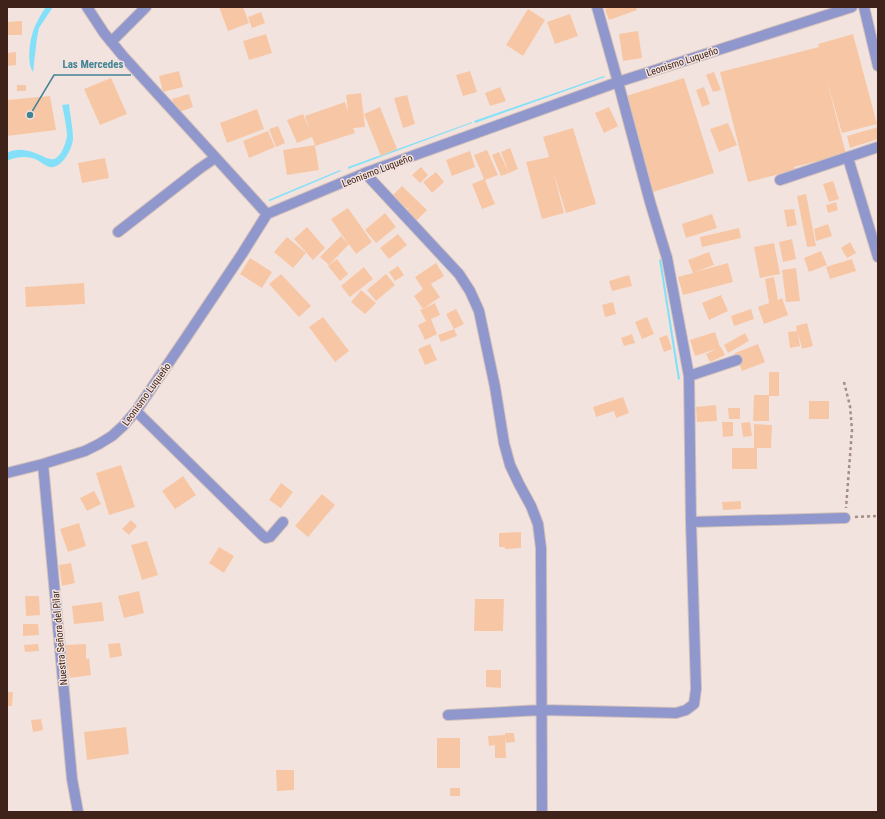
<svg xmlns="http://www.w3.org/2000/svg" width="885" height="819" font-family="'Roboto Condensed',sans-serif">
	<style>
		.water { fill: #84e0f9 }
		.building { fill: #f7c7a5 }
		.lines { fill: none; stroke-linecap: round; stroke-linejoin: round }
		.minor-casing { stroke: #d3c0bb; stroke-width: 12 }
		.path { stroke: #a48e87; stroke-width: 2.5; stroke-dasharray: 3 3; stroke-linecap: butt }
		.minor { stroke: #8f97cd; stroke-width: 10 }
		.labels { text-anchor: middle; stroke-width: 3; stroke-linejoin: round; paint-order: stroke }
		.street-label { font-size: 10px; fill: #3f2219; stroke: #f3e3de }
		.leader { fill: none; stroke: #428496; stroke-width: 1.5 }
		.callout-dot { fill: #428496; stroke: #f3e3de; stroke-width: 1.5 }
		.callout-label { font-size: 11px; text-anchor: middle; font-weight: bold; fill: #428496; stroke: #f3e3de; stroke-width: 3; stroke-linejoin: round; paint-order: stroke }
	</style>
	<rect width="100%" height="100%" fill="#f3e3de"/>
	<!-- water -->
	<path class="water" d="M46,7H53L39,28L37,38L33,72C26,63 30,37 35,26C38,20 42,12 46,7Z
		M604,76L605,77L475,123L474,121Z
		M69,104C70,114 73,129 73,138C73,148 62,169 50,167C45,166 41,162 37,160C27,155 16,157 7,161V153C17,147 30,150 40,155C43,156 47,159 51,159C60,161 66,143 67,136C67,129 64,113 62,105Z
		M472,122V123L348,169V167Z
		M340,170L341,171L270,201L268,200Z
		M661,259L680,379L678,380L659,260Z"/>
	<!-- building -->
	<path class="building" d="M219,7H243L249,23L228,31Z
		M609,7H636L637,10L609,20L605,9Z
		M528,9L545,20L523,56L506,45Z
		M261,12L265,23L252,28L248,17Z
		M570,14L578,36L555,44L547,22Z
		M22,21V35H7V22Z
		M638,31L642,58L623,61L619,34Z
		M266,34L272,53L249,60L243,41Z
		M853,34L877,124L842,133L827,81L846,154L794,167L795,170L748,182L720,72L819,47L818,44Z
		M16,52V65L7,66V53Z
		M179,71L183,87L163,92L159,76Z
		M470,71L477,92L463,96L456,75Z
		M714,72L721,90L713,92L706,75Z
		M111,78L127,114L100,125L84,89Z
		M684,78L714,173L653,192L623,97Z
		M17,85H26V91H17Z
		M500,87L506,101L490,106L485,93Z
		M704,87L710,104L702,107L696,90Z
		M361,93L365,127L353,128L355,133L315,146L319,170L287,175L283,150L315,145L312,137L297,143L287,120L303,114L310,131L305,116L345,102L348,111L346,95Z
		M189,94L193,107L177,113L172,99Z
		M407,95L415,124L403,128L394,98Z
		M50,96L56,130L7,136V100Z
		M380,107L397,149L381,156L364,114Z
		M609,107L618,126L604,133L595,113Z
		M257,109L264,129L227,143L220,123Z
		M728,123L737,145L719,152L710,129Z
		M278,126L285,143L276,147L269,129Z
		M878,127V139L850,148L847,136Z
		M573,128L596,204L566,213L553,171L564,213L542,219L526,162L549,157L543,137Z
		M268,131L275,147L249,158L243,141Z
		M510,148L518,169L509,173L501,152Z
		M487,150L498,175L485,180L495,204L482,209L472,184L484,179L474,155Z
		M470,151L475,167L452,176L446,160Z
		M499,152L509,173L501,176L492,155Z
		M105,158L109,178L82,183L78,163Z
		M421,167L428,175L420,183L412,175Z
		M436,172L444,182L432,193L423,182Z
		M833,181L839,199L829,202L823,184Z
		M402,186L427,210L416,221L406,211L411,206L407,209L393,195Z
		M806,194L816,246L807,247L797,196Z
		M836,202L838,210L828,213L826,205Z
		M348,208L372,242L356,254L349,244L329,265L320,257L341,236L348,244L331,219Z
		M794,209L797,225L787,227L784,210Z
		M385,213L396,227L376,243L365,230Z
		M712,214L717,228L686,238L682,224Z
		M828,224L832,236L816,241L814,229Z
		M307,227L325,248L313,260L294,239Z
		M739,228L741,238L702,247L700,237Z
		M398,234L407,245L389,259L380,248Z
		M287,237L306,253L293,268L274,252Z
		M792,239L796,259L783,262L779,242Z
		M850,242L856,253L847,258L841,248Z
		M774,243L780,274L760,278L754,247Z
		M821,251L827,265L809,272L804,258Z
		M709,252L714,265L695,272L728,263L733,282L683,295L678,277L693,273L688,260Z
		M250,258L272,272L262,288L240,274Z
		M337,259L348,274L340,281L328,266Z
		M852,259L856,271L830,279L826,267Z
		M436,263L444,276L431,284L440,297L423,309L435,303L440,315L431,319L437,334L425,340L418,325L426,321L420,310L423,309L414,296L423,289L415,277Z
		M398,266L404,275L395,281L389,272Z
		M364,267L373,279L350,297L341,286Z
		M796,268L800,301L786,302L782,270Z
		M281,274L311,306L299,317L269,284Z
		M386,274L395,285L376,301L367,290Z
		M629,275L632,286L612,291L609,281Z
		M774,277L778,300L782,298L788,315L764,324L758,307L769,303L765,279Z
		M84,283L85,304L26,307L25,287Z
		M361,290L376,303L365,314L351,302Z
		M721,295L728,311L709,320L702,303Z
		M613,302L616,314L605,317L602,305Z
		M456,309L464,324L454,329L457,336L441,342L438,335L454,329L446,314Z
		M751,309L754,319L734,326L731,316Z
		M323,317L349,351L335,362L309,327Z
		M647,317L654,334L642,339L635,322Z
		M807,323L813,346L802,349L798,333L800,346L790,348L788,332L797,331L796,326Z
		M715,332L720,347H721L725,355L710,362L706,354L716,349L695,356L690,340Z
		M745,333L749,341L728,353L724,345Z
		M632,334L635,343L624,346L621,338Z
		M667,335L672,349L664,352L659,338Z
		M430,344L437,360L425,365L418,349Z
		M758,344L765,362L742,371L735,353Z
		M769,372H779V396H769Z
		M754,395H769V421H753Z
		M623,397L629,413L616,418L614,411L596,417L593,407Z
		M809,401H829V419H809Z
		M716,405L717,421L697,422L696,407Z
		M728,408H740V419H729Z
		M722,422H733V436L723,437Z
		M750,422L752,436L743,437L741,423Z
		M754,424L772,425L771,448H757V469H732V448H754Z
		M121,465L135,507L109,515L96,473Z
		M183,476L196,495L175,509L162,491Z
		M281,483L293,492L281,508L269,500Z
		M94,491L101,504L87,511L80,498Z
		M322,494L335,505L308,537L295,526Z
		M741,501V509L723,510L722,502Z
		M131,520L137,526L129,535L122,529Z
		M79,523L86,546L68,552L60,529Z
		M521,532V548L505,549V547H499V533Z
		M147,541L158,575L142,580L131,545Z
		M219,547L234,556L224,573L209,563Z
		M71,563L75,583L62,586L59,565Z
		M139,591L144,613L124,618L118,596Z
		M25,596H39L40,615L26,616Z
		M475,599H504L503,631H474Z
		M102,602L104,621L74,624L72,606Z
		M23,624H38L39,635L23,636Z
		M120,643L122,656L110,658L108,644Z
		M38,644L39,651L25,652L24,645Z
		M86,644V659L89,658L91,675L70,678L67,662L66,645Z
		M486,670H501V688L486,687Z
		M7,692H13L12,706H7Z
		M41,719L43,730L33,732L31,720Z
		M126,727L129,754L87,760L84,732Z
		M505,733H514L515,742L506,743L505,737L506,758H495V745L489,746L488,736L505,735Z
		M437,738H460V768H437Z
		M276,770H294V790L277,791Z
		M450,788H460V796H450Z"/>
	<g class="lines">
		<!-- minor casing -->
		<g class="minor-casing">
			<path id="minor" d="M87,7L104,33L123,56L267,214
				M864,7L878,66
				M111,42L146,7
				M848,158L878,257
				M365,173L459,274L470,291L479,311L495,387L504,443L510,465L519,484L531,506L538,524L541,548L542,812
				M780,180L878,147
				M118,232L199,169L215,158
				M689,376L737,360
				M136,411L263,536L266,538L270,537L283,522
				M43,464L72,779L78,812
				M7,473L43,464L85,451L99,444L112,436L123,426L136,411L185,339L242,254L267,214L365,173L618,82L852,7
				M691,522L845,518
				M448,715L542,710L676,713L686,710L694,704L696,689L691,522L689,376L667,258L650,202L618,82L597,7"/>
		</g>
		<!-- path -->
		<path class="path" d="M844,382L850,406L852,430L846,508
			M855,517L878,516"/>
		<!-- minor -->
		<use href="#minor" class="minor"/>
	</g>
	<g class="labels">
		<!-- street labels -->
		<g class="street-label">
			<text transform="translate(682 61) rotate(-18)" y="4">Leonismo Luqueño</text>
			<text transform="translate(377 170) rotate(-21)" y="4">Leonismo Luqueño</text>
			<text transform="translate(146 394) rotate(-54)" y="4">Leonismo Luqueño</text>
			<text transform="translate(59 638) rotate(-95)" y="4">Nuestra Señora del Pilar</text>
		</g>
	</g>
	<!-- callouts -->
	<path class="leader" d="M30 115L54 75H131"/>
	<circle class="callout-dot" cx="30" cy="115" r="4"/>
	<g class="callout-label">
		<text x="93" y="68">Las Mercedes</text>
	</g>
	<!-- border -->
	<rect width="885" height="819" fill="none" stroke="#3f2219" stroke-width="16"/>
</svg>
